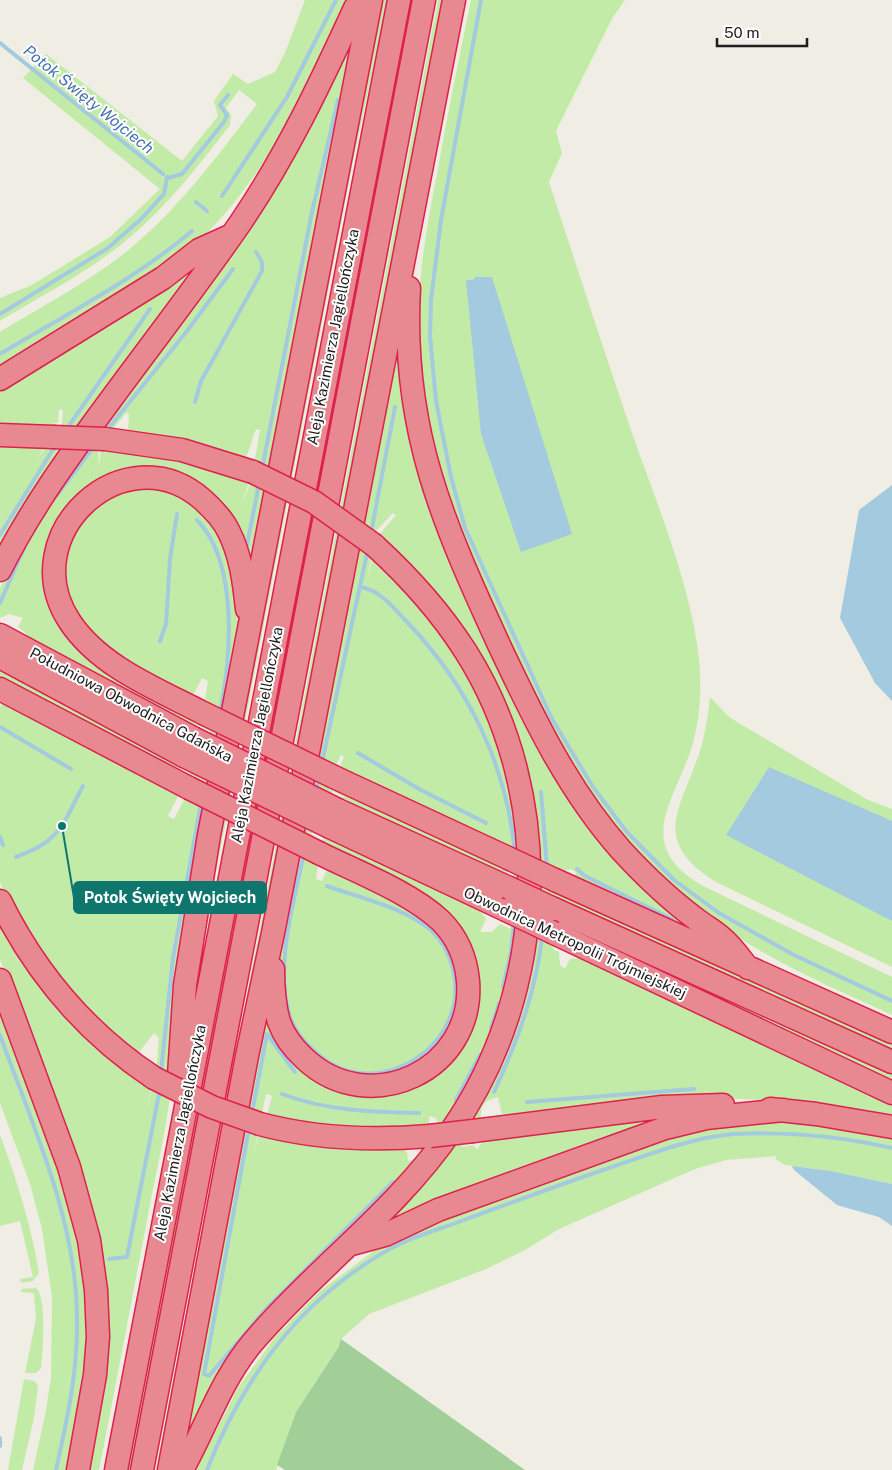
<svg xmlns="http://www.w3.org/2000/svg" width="892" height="1470" font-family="'Public Sans',sans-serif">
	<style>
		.grass { fill: #c2eba8; fill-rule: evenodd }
		.forest { fill: #a2cf97 }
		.water { fill: #a3cade }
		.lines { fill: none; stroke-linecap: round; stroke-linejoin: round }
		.stream { stroke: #a3cade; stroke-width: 4 }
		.motorway-casing { stroke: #de204d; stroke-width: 25 }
		.motorway { stroke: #e88991; stroke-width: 22 }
		.motorway-bridge-casing { stroke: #de204d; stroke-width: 25; stroke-linecap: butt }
		.motorway-bridge { stroke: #e88991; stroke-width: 22 }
		.labels { text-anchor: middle; stroke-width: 4; stroke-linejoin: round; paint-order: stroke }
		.street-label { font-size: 15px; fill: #1e1e1e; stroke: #fff }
		.water-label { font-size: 16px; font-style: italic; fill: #4871b0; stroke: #fff }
		.leader { fill: none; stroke: #0f766e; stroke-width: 2 }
		.callout-dot { fill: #0f766e; stroke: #fff; stroke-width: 2 }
		.callout { fill: #0f766e; stroke: #0f766e; stroke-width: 2 }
		.callout-label { font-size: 16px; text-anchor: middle; font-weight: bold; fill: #fff }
	</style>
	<rect width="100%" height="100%" fill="#efede4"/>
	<!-- grass -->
	<path class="grass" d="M305,0H347L276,143C253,179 228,214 197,243L0,371V332C42,306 87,283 126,252C178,210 217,157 257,104L239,90L226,108L231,115L230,125C197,168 165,209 123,243C85,274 41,296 0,321V298L32,285L110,237L160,189L23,78L46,54L182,161L218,116L214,101L233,74L248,84L275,72L285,53Z
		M374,0H388L353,161L191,1002L189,986Z
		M409,0H415L132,1470H126Z
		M438,0H447L164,1470H156Z
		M471,0H625L613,17L556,131L562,153L549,182C576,265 603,347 631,430C656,502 687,574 698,650C702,681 701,713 693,743C677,799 631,843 701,885L892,977V1015C824,984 753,954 695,906C650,869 607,825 577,775C546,724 522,670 498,617C460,533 425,448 419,355C415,294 425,234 437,174C447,116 459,58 471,0Z
		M360,12L362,14L349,83L252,589L249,588C247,560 240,533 222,511C184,462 110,462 71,509C57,526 49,547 49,569C49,594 58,618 75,637C108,674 157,693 199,715L195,728L200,718H202L208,681L202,678L191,699C150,677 101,657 75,616C31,547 102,461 178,493C216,509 233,547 237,586C242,628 234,669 226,709C217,755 208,800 200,845C193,890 184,935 179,981C174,1022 174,1063 169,1104C163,1145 153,1186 146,1226C130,1308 115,1389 99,1470H86C97,1414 108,1359 104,1301C100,1233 77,1171 54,1108C36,1058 18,1008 0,959V923C34,991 88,1047 151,1087L147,1110L157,1063L159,1038L154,1033L136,1056C76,1017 25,949 0,882V707L2,704L12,707L14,704L180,792L168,816L174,819L185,798L192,801L195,785L176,775L179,770L189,775L210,731L199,726L196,732L25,637L27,634L18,627L23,618L9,614L0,618V588L26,534L81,451L207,282L272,187L318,105L357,13ZM126,413L129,414L128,432L186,441L246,458L256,429L260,430L251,481L242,504L250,478C201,461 153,450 101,447L99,465L98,448Z
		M205,255L50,464L0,547V442L45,446L36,461L62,425L63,410L59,409L58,423H53V427L0,425V384Z
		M399,329C404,335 402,350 402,358C404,397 410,436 421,473C437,529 462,582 486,634C546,764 597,862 719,944V947L582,885L583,882L575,875L576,872L571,869L564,871L555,868L554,891L555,884L892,1040V1050L554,897L553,916L892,1070V1084L554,925L553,949L559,952L560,965L565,969L570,959L582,958L892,1104V1118C756,1087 647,1098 512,1120L511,1116L502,1114L498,1097C475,1103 485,1111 478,1123C473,1131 466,1139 461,1147L473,1145L478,1150L479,1146L485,1140L631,1119L681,1115L683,1117L436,1207L378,1233C381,1222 406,1202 415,1192C439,1166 462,1137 479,1106C590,908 546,684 379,535L396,515L393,513L377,530L367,581L374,552C404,580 432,610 454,645C547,790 546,981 448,1124C395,1201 318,1257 258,1327C235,1355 216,1385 200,1417C193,1430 188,1449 179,1459L177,1458L189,1395L264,1005H267C301,1145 489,1104 476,980C473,956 463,933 446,916C418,887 357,866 320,848L316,879L322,881L329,865C364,881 407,895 435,923C454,941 466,968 463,994C454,1095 312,1115 283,1016C276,992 277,965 280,941ZM341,755L344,757L338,771L491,842L492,839L514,848L511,929L500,924L492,932H480L486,919L479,909L326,834L323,841L311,835L333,791L344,797L341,803L507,875L508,861L350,788L348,791L333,784L335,767ZM266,1094L272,1096L266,1119C319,1131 369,1133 423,1131V1127L429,1123V1116L436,1118L439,1125C432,1136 422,1160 408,1161L407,1152L398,1148L331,1147L263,1135L262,1137H258L253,1157Z
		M0,669L79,713L158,751L179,766L173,777L0,684Z
		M710,697L729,717L868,800L892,809V967L714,881C651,840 680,810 699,754C705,736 708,716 710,697Z
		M0,1008C41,1122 94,1234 87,1358C85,1395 75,1433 69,1470H33L45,1416L51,1378L52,1297L42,1229L30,1184L0,1103Z
		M795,1121L892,1138V1184L831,1171L785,1165L775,1159L777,1156L726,1160L695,1169L559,1229L525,1250L486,1269L369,1314L341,1339L338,1348L296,1412L276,1470H196L238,1388L276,1336L320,1291L389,1240L648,1141L744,1122Z
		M0,1135C17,1180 31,1225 39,1273L33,1281L21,1283L20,1279L33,1277L20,1221L0,1226Z
		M36,1288C47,1296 43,1353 41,1368L36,1373H25L36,1319L34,1293L22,1292L21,1289Z
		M24,1379L34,1381L38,1385L34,1418L22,1470H8Z"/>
	<!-- forest -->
	<path class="forest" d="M341,1339L525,1470H285L277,1465L296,1412L338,1348Z"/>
	<!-- water -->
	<path class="water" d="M475,277H492L572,534L521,552L481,434L466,280H473Z
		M892,485V701L875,683L840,618L859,510Z
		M769,767L892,821V921L726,835Z
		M792,1166L831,1171L892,1184V1226L879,1217L837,1205L794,1170Z"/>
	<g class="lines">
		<!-- stream -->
		<path class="stream" d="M481,0L441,220L431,300L430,336L436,401L451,477L465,528L552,719L593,787L626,831L674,880L719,913L792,954L892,1001
			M0,43L163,174
			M168,178L182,174L224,122L227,115L220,105L228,95
			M222,196L287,97L336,0
			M196,202L207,211
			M0,314L108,248L141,219L164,194L167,177
			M0,354C65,315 134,280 192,231
			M195,402L201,381L262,271V262L256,252
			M66,430L150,309
			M107,430L187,331L233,269
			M262,469L312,212L338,100
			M56,496L93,448
			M197,520C239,563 231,658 220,712
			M371,533L395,407
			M0,535L55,446
			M247,545L259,484
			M361,587C383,592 392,607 408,623C469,687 507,766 515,854
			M0,603L24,548
			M160,641L166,624L170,559L177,514
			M0,727L71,769
			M358,753L419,789L486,823
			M322,762L368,549
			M316,792L319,777
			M541,792L547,868
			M0,837L3,845
			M304,853C294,903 276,958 288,1010C292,1028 305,1044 320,1056C380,1105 472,1043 453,969C449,953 443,941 431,930C403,907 360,898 327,886
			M16,857C61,841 62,825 83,786
			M577,869L585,876L672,919
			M503,987L511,952L514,923
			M491,1028L499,1004
			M0,1035C33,1127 77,1220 77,1320C78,1371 67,1420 56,1470
			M161,1072L173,958L201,803
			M494,1092C517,1042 536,992 542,937
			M282,1094C327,1111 372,1112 419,1113
			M456,1100L480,1055
			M527,1102L694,1089
			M252,1113L267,1034L295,1072
			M249,1128L204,1374L209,1376L266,1309L393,1182
			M109,1259L127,1257L160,1089
			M0,1438V1446
			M207,1470C231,1408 269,1345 319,1300C346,1276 377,1253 411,1239C431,1231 452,1225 472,1217C516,1201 559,1185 603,1170C646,1156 689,1138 733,1134C787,1131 839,1136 892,1148"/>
		<!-- motorway casing -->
		<g class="motorway-casing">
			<path id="motorway" d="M409,288C401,429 443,523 500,647C534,719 568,790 621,850C644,875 669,899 696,919C705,926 714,931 722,938C732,946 740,958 748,968
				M0,379L163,278L199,250L230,236
				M0,435L53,437
				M105,439L182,450L253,472
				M0,570C30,510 69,456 109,402C153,342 199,283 241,222C287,154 321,82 355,8L362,0
				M0,635L193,738
				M0,657L184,756
				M0,689L189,788
				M203,713C157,689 100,667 70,622C12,535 125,431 203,500C213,509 223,519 229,532C241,556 244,582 247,609
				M334,777L508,858
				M338,810L507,887
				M330,827L506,910
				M555,880L892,1032
				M0,901C36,974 86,1033 154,1078
				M554,909L892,1062
				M554,933L892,1093
				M273,969C273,987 274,1005 279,1022C284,1036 294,1049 305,1059C369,1119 475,1071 468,981C466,958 458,938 441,921C412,893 355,871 319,853
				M0,980L69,1167L89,1240L96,1290L98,1337L95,1375L78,1470
				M179,1075L185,985L209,835L371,0
				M770,1109L816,1114L892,1127
				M260,1124C316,1139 372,1141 430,1136
				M473,1131L662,1107L723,1105
				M352,1244L385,1235L438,1210L665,1128L706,1118L784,1110
				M116,1470L399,0
				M142,1470L424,0
				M169,1470L247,1056L273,933L454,0
				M182,1470C206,1427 221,1380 253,1342C316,1268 396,1211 451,1131C548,993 557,796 466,652C440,611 409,577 374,545"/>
		</g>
		<!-- motorway -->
		<use href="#motorway" class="motorway"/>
		<!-- motorway-bridge casing -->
		<g class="motorway-bridge-casing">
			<path id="motorway-bridge" d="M53,437L105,439
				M253,472L314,502L374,545
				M203,713L334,777
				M193,738L338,810
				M184,756L330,827
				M189,788L319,853
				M508,858L555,880
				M507,887L554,909
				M506,910L554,933
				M154,1078L212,1107L260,1124
				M430,1136L473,1131"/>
		</g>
		<!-- motorway-bridge -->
		<use href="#motorway-bridge" class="motorway-bridge"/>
	</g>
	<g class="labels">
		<!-- street labels -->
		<g class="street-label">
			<text transform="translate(333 337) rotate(-79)" y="5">Aleja Kazimierza Jagiellończyka</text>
			<text transform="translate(131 705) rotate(28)" y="5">Południowa Obwodnica Gdańska</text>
			<text transform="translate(257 735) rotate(-79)" y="5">Aleja Kazimierza Jagiellończyka</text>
			<text transform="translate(575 943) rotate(25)" y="5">Obwodnica Metropolii Trójmiejskiej</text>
			<text transform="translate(180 1133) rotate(-79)" y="5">Aleja Kazimierza Jagiellończyka</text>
		</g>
		<!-- water labels -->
		<g class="water-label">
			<text transform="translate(89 99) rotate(39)" y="6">Potok Święty Wojciech</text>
		</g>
	</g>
	<!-- callouts -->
	<path class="leader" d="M62 826L74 898"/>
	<circle class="callout-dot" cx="62" cy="826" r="5"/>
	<rect class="callout" x="74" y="882" width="192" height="31" rx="5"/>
	<g class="callout-label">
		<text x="170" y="903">Potok Święty Wojciech</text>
	</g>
	<!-- scale -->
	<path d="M717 38v8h90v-8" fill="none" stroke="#1e1e1e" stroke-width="2.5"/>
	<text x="724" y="38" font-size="15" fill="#1e1e1e" stroke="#ffffff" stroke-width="4" paint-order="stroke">50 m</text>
</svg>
